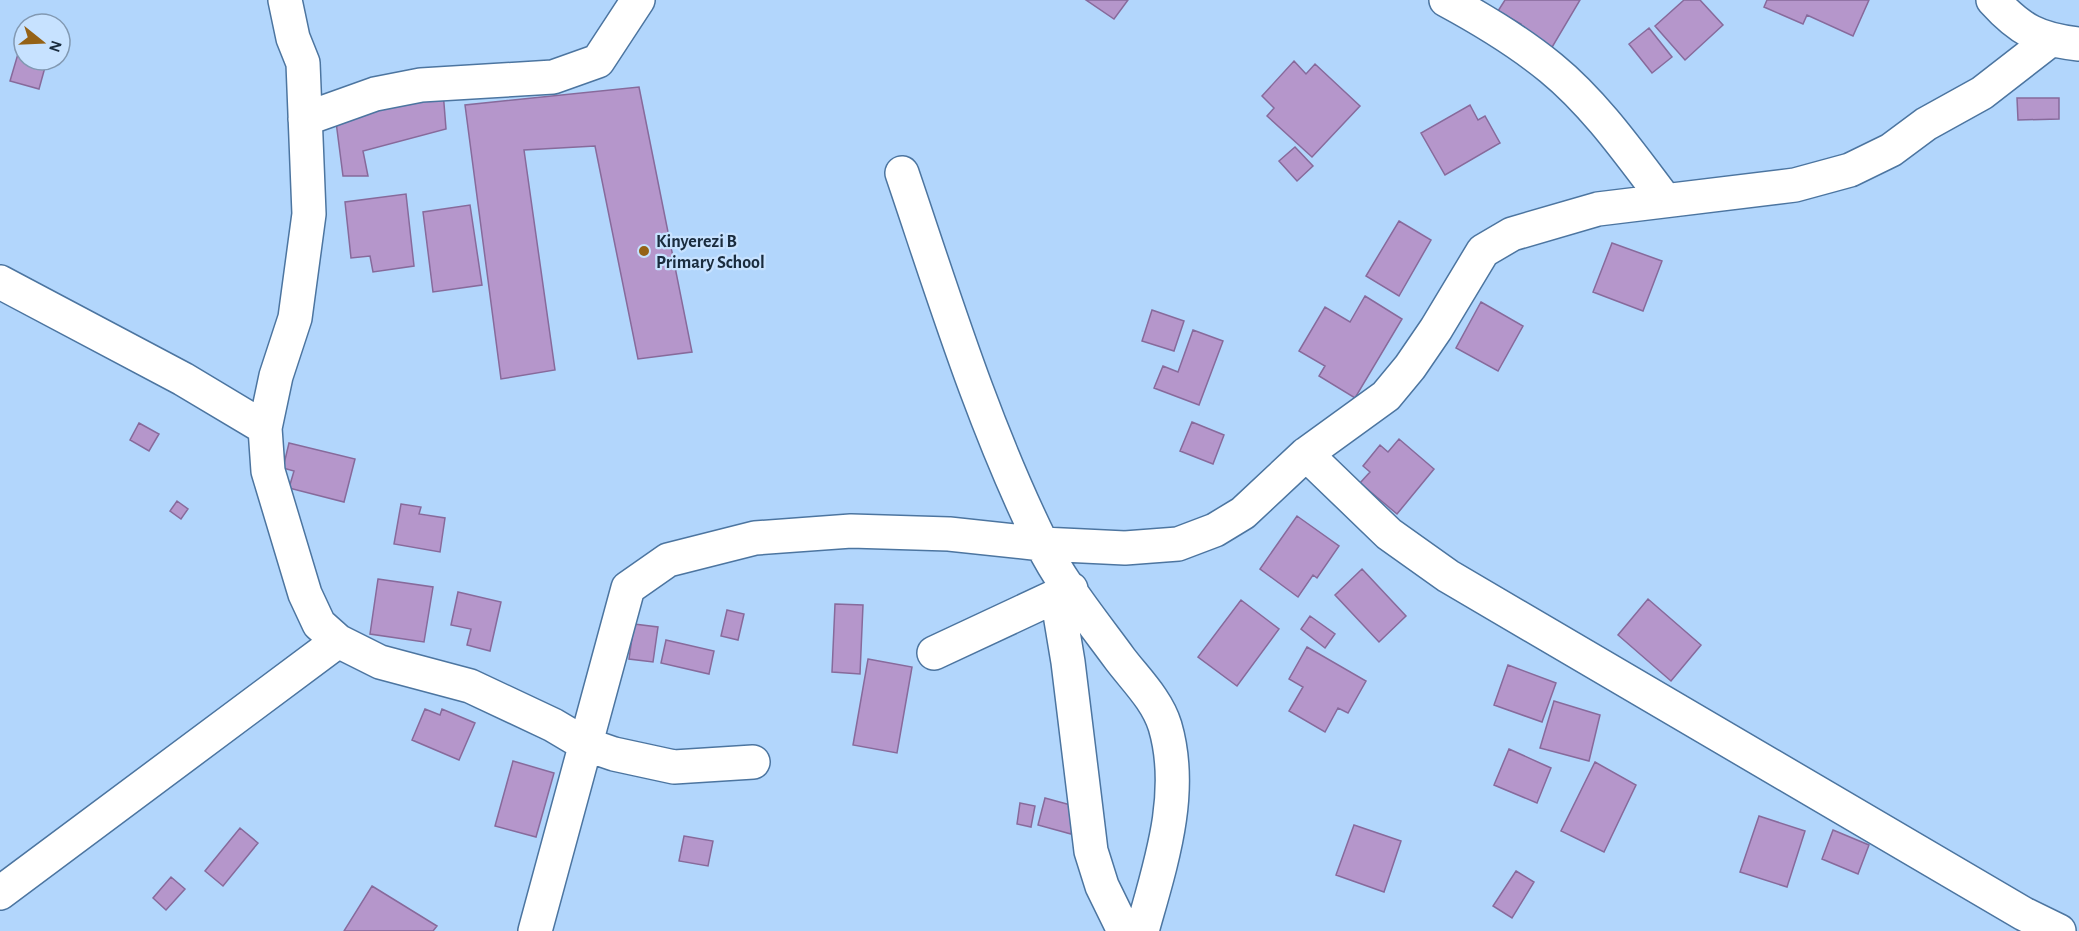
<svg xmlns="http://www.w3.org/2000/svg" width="2079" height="931" font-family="'Alegreya Sans',sans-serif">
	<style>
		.building { fill: #b596cb; stroke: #876a9b; stroke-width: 1.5 }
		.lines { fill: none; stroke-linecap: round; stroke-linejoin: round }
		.minor-casing { stroke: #4c75a0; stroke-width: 36 }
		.minor { stroke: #fff; stroke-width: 33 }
		.poi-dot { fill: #956216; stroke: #c7e2ff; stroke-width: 2 }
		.labels { text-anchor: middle; stroke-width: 4.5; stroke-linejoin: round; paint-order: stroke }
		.poi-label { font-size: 18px; font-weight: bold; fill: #1a2c3e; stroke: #c7e2ff; text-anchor: start }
	</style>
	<rect width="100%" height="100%" fill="#b2d6fc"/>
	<!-- building -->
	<path class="building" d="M1086,0H1128L1114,19Z
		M1505,0H1580L1551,49L1518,30L1521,24L1498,11Z
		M1684,0H1700L1723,25L1685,60L1655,26Z
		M1767,0H1869L1853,36L1807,15L1803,24L1764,7Z
		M1649,28L1672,57L1652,73L1629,44Z
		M20,47L24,49V60H47L39,89L10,81Z
		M1294,61L1306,74L1315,64L1360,106L1312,157L1267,116L1274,108L1262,96Z
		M639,87L692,352L638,359L595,146L524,150L555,370L501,379L465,105Z
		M443,91L446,129L363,151L368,176H343L335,114Z
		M2017,98H2059V119L2018,120Z
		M1470,105L1478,120L1485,116L1500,143L1445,175L1421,133Z
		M1295,147L1313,166L1297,181L1279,161Z
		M406,194L414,266L373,272L370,256L351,258L345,202Z
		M470,205L482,285L433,292L423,212Z
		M1399,221L1431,240L1399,296L1366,276Z
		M1612,243L1662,261L1643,311L1593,292Z
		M1365,296L1402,319L1355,398L1319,376L1325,366L1299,351L1325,307L1350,322Z
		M1481,302L1523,326L1498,371L1456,348Z
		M1152,310L1184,321L1174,351L1142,341Z
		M1193,330L1223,341L1199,405L1154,388L1163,366L1178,372Z
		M1192,422L1224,435L1213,464L1180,451Z
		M139,423L159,434L149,451L130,440Z
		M1399,439L1434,469L1397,514L1360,483L1370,472L1363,466L1380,445L1388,452Z
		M289,443L355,459L344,502L289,488L294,471L283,468Z
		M177,501L188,509L181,519L170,511Z
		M401,504L421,507L419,514L445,518L440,552L394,544Z
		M1297,516L1339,546L1317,578L1313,575L1298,597L1260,569Z
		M1362,569L1406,616L1379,642L1335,595Z
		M378,579L433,587L424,642L370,634Z
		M458,592L501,602L490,651L467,645L471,629L451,625Z
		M1648,599L1701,645L1671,681L1618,635Z
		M1241,600L1279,629L1237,686L1198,657Z
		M835,604L863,605L860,674L832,672Z
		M727,610L744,614L738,640L721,636Z
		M1310,616L1335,634L1325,648L1301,629Z
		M634,624L658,627L653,662L629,659Z
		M666,640L714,651L709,674L661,663Z
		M1307,647L1366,681L1348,713L1338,708L1325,732L1289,711L1303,687L1289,679Z
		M868,659L912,667L897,753L853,745Z
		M1508,665L1556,683L1542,722L1494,705Z
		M1554,701L1600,715L1589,761L1540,748Z
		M425,709L440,715L442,709L475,723L459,760L412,740Z
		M1509,749L1551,768L1537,803L1494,785Z
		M513,761L554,773L536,837L495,826Z
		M1595,762L1636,785L1604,852L1561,831Z
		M1045,798L1078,807L1071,834L1038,825Z
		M1020,803L1035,806L1031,827L1017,824Z
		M1759,816L1805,831L1787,887L1740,872Z
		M1354,825L1401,841L1384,892L1336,875Z
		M240,828L258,843L223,886L205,871Z
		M1833,830L1869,845L1858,874L1822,859Z
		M684,836L713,841L708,866L679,861Z
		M1516,871L1534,882L1512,918L1493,906Z
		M171,877L185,889L166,910L153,898Z
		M372,886L437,926L433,931H344Z"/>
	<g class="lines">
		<!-- minor casing -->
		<g class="minor-casing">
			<path id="minor" d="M285,0L293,38L303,63L309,214L295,318L276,376L265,428L268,471L305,594L319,624L338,641L380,662L470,686L553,725L585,744L614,754L674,767L753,762
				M1446,0C1483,20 1518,41 1551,68C1595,104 1630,154 1665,200
				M1993,0C2020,30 2039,40 2079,44
				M305,119L375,94L421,85L553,77L598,61L638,0
				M902,173C944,297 983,424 1041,542C1061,583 1093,622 1120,659C1136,680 1157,700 1165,726C1185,794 1160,866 1142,931
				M0,282L183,379L265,428
				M1306,454L1389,534L1448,576L2024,914L2059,931
				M1057,596L1068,662L1091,851L1102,886L1124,931
				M934,653L1071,589
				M0,893L338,641
				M535,931L628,588L668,560L755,538L851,531L949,534L1042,544L1125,548L1178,544L1215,530L1243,513L1306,454L1386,396L1410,367L1436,329L1483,251L1512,234L1598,209L1795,185L1850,170L1891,150L1926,124L1982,93L2049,41"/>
		</g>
		<!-- minor -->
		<use href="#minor" class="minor"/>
	</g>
	<!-- markers -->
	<circle class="poi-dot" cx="644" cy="251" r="6"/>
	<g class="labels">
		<!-- poi labels -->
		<g class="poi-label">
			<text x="656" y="247">Kinyerezi B<tspan x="656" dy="21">Primary School</tspan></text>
		</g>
	</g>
	<!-- north arrow -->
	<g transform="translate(42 42) rotate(108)"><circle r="28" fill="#c7e2ff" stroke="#8299b2" stroke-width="1.5"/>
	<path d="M0-4.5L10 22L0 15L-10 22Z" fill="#956216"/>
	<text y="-9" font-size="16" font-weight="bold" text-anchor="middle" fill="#1a2c3e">N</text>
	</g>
</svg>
